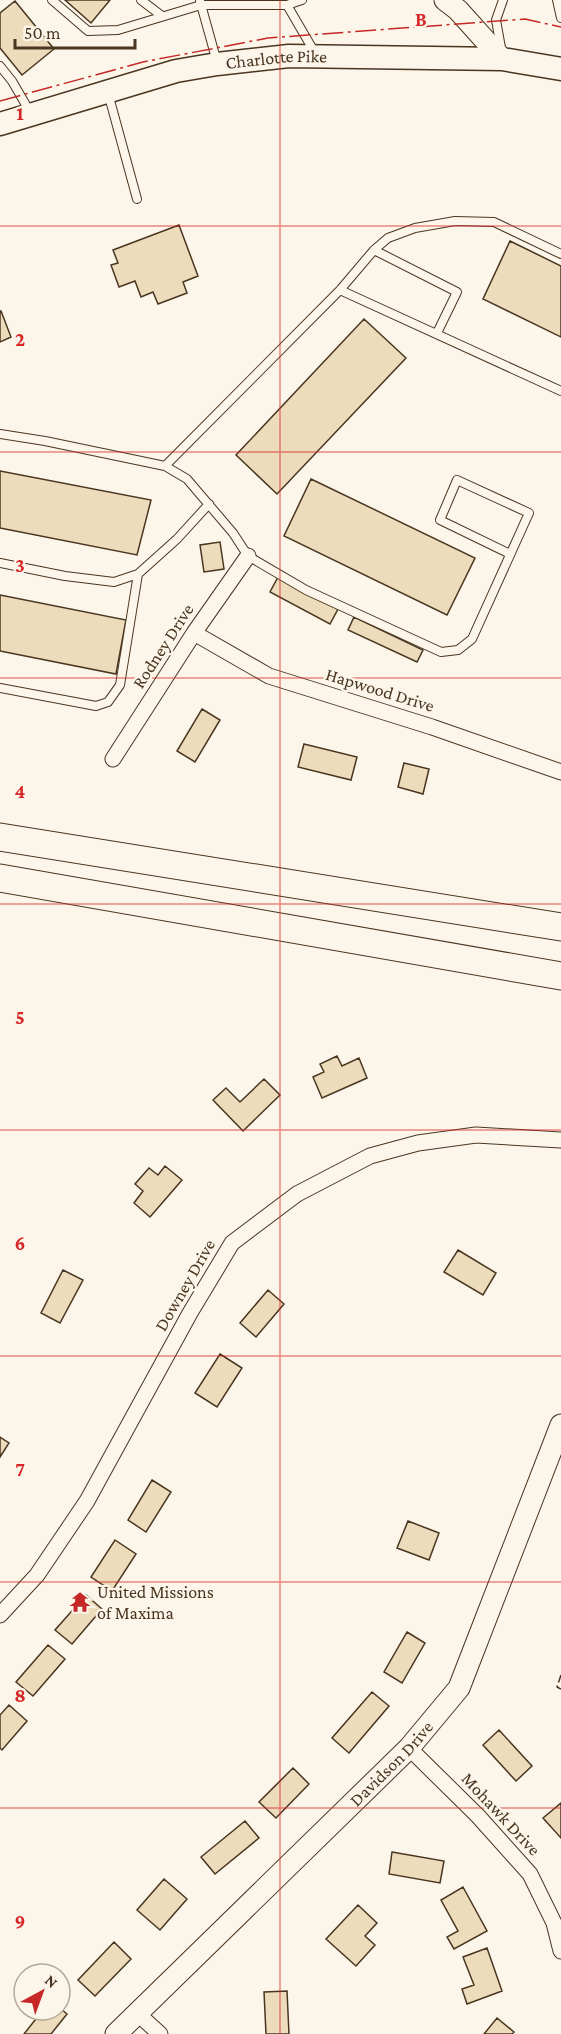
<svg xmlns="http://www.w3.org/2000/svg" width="561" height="2034" font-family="'Crimson Pro',serif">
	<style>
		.building { fill: #ecdcbc; stroke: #4a3520; stroke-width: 1.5 }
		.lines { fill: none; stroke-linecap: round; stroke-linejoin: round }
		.lane-casing { stroke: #4a3520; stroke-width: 10 }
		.street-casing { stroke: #4a3520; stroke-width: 17 }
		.secondary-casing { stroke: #4a3520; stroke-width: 23 }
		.primary-casing { stroke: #4a3520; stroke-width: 25 }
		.highway-casing { stroke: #4a3520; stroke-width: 29 }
		.lane { stroke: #fbf6e9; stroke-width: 8 }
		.street { stroke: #fbf6e9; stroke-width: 15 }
		.secondary { stroke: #fbf6e9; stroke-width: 21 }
		.primary { stroke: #fbf6e9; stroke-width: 22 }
		.highway { stroke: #fbf6e9; stroke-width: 27 }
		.fence { stroke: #4a3520; stroke-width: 1.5; stroke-dasharray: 8 3; stroke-linecap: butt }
		.power { stroke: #c62828; stroke-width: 1.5; stroke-dasharray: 21 4.5 3 4.5; stroke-linecap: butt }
		.grid { fill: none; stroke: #d62828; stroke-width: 1.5; stroke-opacity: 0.55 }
		.labels { text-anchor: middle; stroke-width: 4.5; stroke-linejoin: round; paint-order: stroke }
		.street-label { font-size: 18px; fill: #4a3520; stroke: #fbf6e9 }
		.poi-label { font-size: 18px; fill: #4a3520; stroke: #fbf6e9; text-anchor: start }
		.grid-label { font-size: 20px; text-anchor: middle; font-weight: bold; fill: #d62828; stroke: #fbf6e9; stroke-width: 4.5; stroke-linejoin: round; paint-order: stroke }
	</style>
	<rect width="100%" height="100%" fill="#fbf6e9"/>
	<!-- building -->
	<path class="building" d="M65,0H110L91,23Z
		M15,1L54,49L22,75L0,48V13Z
		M179,225L198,276L183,282L187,293L158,304L153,292L141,297L135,281L119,287L111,265L118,263L113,250Z
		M510,241L561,266V337L483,299Z
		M0,311H1L11,337L0,342Z
		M364,319L406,358L277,494L236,455Z
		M0,471L151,500L137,555L0,528Z
		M311,479L475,558L447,615L284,536Z
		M220,542L224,569L204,572L200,545Z
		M278,577L338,609L330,624L270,592Z
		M0,595L126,620L116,674L0,651Z
		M354,617L423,650L417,662L348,630Z
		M202,709L220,720L195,762L177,751Z
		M304,744L357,757L351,780L298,767Z
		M404,763L429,769L423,794L398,787Z
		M337,1056L342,1066L359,1058L367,1078L322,1098L313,1077L324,1072L320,1064Z
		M264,1079L280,1095L243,1131L213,1100L226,1088L240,1102Z
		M165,1166L182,1180L150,1217L134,1203L143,1191L135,1184L149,1168L158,1175Z
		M458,1250L496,1273L483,1295L444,1272Z
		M63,1270L83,1280L60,1323L41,1313Z
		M268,1290L284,1304L256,1337L240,1323Z
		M220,1354L242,1368L217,1407L195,1393Z
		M0,1437L9,1443L0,1457Z
		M152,1480L171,1492L146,1532L128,1520Z
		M408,1521L439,1533L429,1560L397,1548Z
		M115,1540L136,1554L112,1591L91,1577Z
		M86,1595L102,1609L72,1644L55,1630Z
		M407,1632L425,1643L402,1683L384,1672Z
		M48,1645L65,1659L33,1696L16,1682Z
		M372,1692L389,1706L349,1753L332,1738Z
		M9,1705L27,1721L2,1750L0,1748V1715Z
		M499,1730L532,1766L516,1781L483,1745Z
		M293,1768L309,1784L276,1818L259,1802Z
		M561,1803V1838L543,1818Z
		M245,1821L259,1838L215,1874L201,1857Z
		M392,1852L444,1861L440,1883L389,1874Z
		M164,1879L187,1899L160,1930L137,1910Z
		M463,1887L487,1931L454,1949L447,1937L458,1931L441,1900Z
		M358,1905L377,1923L365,1936L375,1945L356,1966L326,1939Z
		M114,1942L131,1959L95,1996L78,1980Z
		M487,1948L502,1991L467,2004L462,1989L474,1985L463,1957Z
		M287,1991L289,2034H266L264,1992Z
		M60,2008L67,2014L51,2034H24L43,2010H60Z
		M497,2018L514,2032L512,2034H484Z"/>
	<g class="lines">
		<!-- lane casing -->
		<g class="lane-casing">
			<path id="lane" d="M52,0L88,31L118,30L201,5H287L302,0
				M141,0L162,16
				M557,0L561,18
				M200,1L217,62
				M287,5L315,53
				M501,48L496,20L503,0
				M0,66L12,81L30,112
				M108,93L137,199
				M374,250L457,292L437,333
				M340,290L561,391
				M0,434L45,441L165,466L187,479L233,533L248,556L306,590L441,652L458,650L472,639L529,513L457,480L440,520L510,554
				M165,466L340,290L374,250L388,238L415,228L455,221L494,222L561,254
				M0,563L65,576L114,582L138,574L177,539L209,504
				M0,688L96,706L108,702L120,685L138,574"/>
		</g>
		<!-- street casing -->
		<g class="street-casing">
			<path id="street" d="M194,633L269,676L432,727L561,772
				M113,759L194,633L248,556
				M0,1615L37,1575L87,1501L190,1313L232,1243L297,1194L370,1156L418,1143L476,1135L561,1140
				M409,1748L478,1816L530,1874L554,1923L561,1951
				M137,2013L160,2034"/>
		</g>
		<!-- secondary casing -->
		<g class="secondary-casing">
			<g id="secondary">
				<path d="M445,0L458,10L502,59"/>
				<path id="s1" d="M116,2034L409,1748L459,1688L561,1425"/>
			</g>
		</g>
		<!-- primary casing -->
		<g class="primary-casing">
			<g id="primary">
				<path id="s2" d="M0,124L176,71L217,64L289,56L502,59L561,69"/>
			</g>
		</g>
		<!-- highway casing -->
		<g class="highway-casing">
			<path id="highway" d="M0,837L561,927
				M0,878L561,976"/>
		</g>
		<!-- lane -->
		<use href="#lane" class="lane"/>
		<!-- street -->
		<use href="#street" class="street"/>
		<!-- secondary -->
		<use href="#secondary" class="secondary"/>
		<!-- primary -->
		<use href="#primary" class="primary"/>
		<!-- highway -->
		<use href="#highway" class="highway"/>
		<!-- fence -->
		<path class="fence" d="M561,1675L557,1687L561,1689"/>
		<!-- power -->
		<path class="power" d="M0,101L143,62L268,38L525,19L561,27"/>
	</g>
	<!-- grid -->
	<path class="grid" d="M280,0V2034M0,226H561M0,452H561M0,678H561M0,904H561M0,1130H561M0,1356H561M0,1582H561M0,1808H561"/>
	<!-- icons -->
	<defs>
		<g id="temple-bare" transform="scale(1.62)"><path d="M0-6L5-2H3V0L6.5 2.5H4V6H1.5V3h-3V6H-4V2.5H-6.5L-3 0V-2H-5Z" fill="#c62828" stroke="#fbf6e9" stroke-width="2.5" paint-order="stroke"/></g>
	</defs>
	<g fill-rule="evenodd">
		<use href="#temple-bare" x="80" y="1602"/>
	</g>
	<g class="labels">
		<!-- street labels -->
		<g class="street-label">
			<text dy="6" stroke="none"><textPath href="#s2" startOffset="285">Charlotte Pike</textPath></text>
			<text transform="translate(163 646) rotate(-57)" y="6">Rodney Drive</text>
			<text transform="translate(380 690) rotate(17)" y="6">Hapwood Drive</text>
			<text transform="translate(185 1285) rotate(-60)" y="6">Downey Drive</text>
			<text dy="6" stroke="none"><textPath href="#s1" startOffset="386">Davidson Drive</textPath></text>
			<text transform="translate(501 1814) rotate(47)" y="6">Mohawk Drive</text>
		</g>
		<!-- poi labels -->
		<g class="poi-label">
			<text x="97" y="1598">United Missions<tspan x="97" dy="21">of Maxima</tspan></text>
		</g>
	</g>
	<g class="grid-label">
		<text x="421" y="26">B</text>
		<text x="20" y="120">1</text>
		<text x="20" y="346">2</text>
		<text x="20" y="572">3</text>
		<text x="20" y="798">4</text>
		<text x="20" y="1024">5</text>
		<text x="20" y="1250">6</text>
		<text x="20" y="1476">7</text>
		<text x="20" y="1702">8</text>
		<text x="20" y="1928">9</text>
	</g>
	<!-- north arrow -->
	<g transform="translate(42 1992) rotate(41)"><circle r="28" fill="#fbf6e9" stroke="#b4a999" stroke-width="1.5"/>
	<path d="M0-4.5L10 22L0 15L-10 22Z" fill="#c62828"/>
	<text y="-9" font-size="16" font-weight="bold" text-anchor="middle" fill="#4a3520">N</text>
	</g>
	<!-- scale -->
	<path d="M15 39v9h120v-9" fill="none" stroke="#4a3520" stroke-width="3"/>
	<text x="24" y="39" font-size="18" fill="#4a3520" stroke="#fbf6e9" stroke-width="4.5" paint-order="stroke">50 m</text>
</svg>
